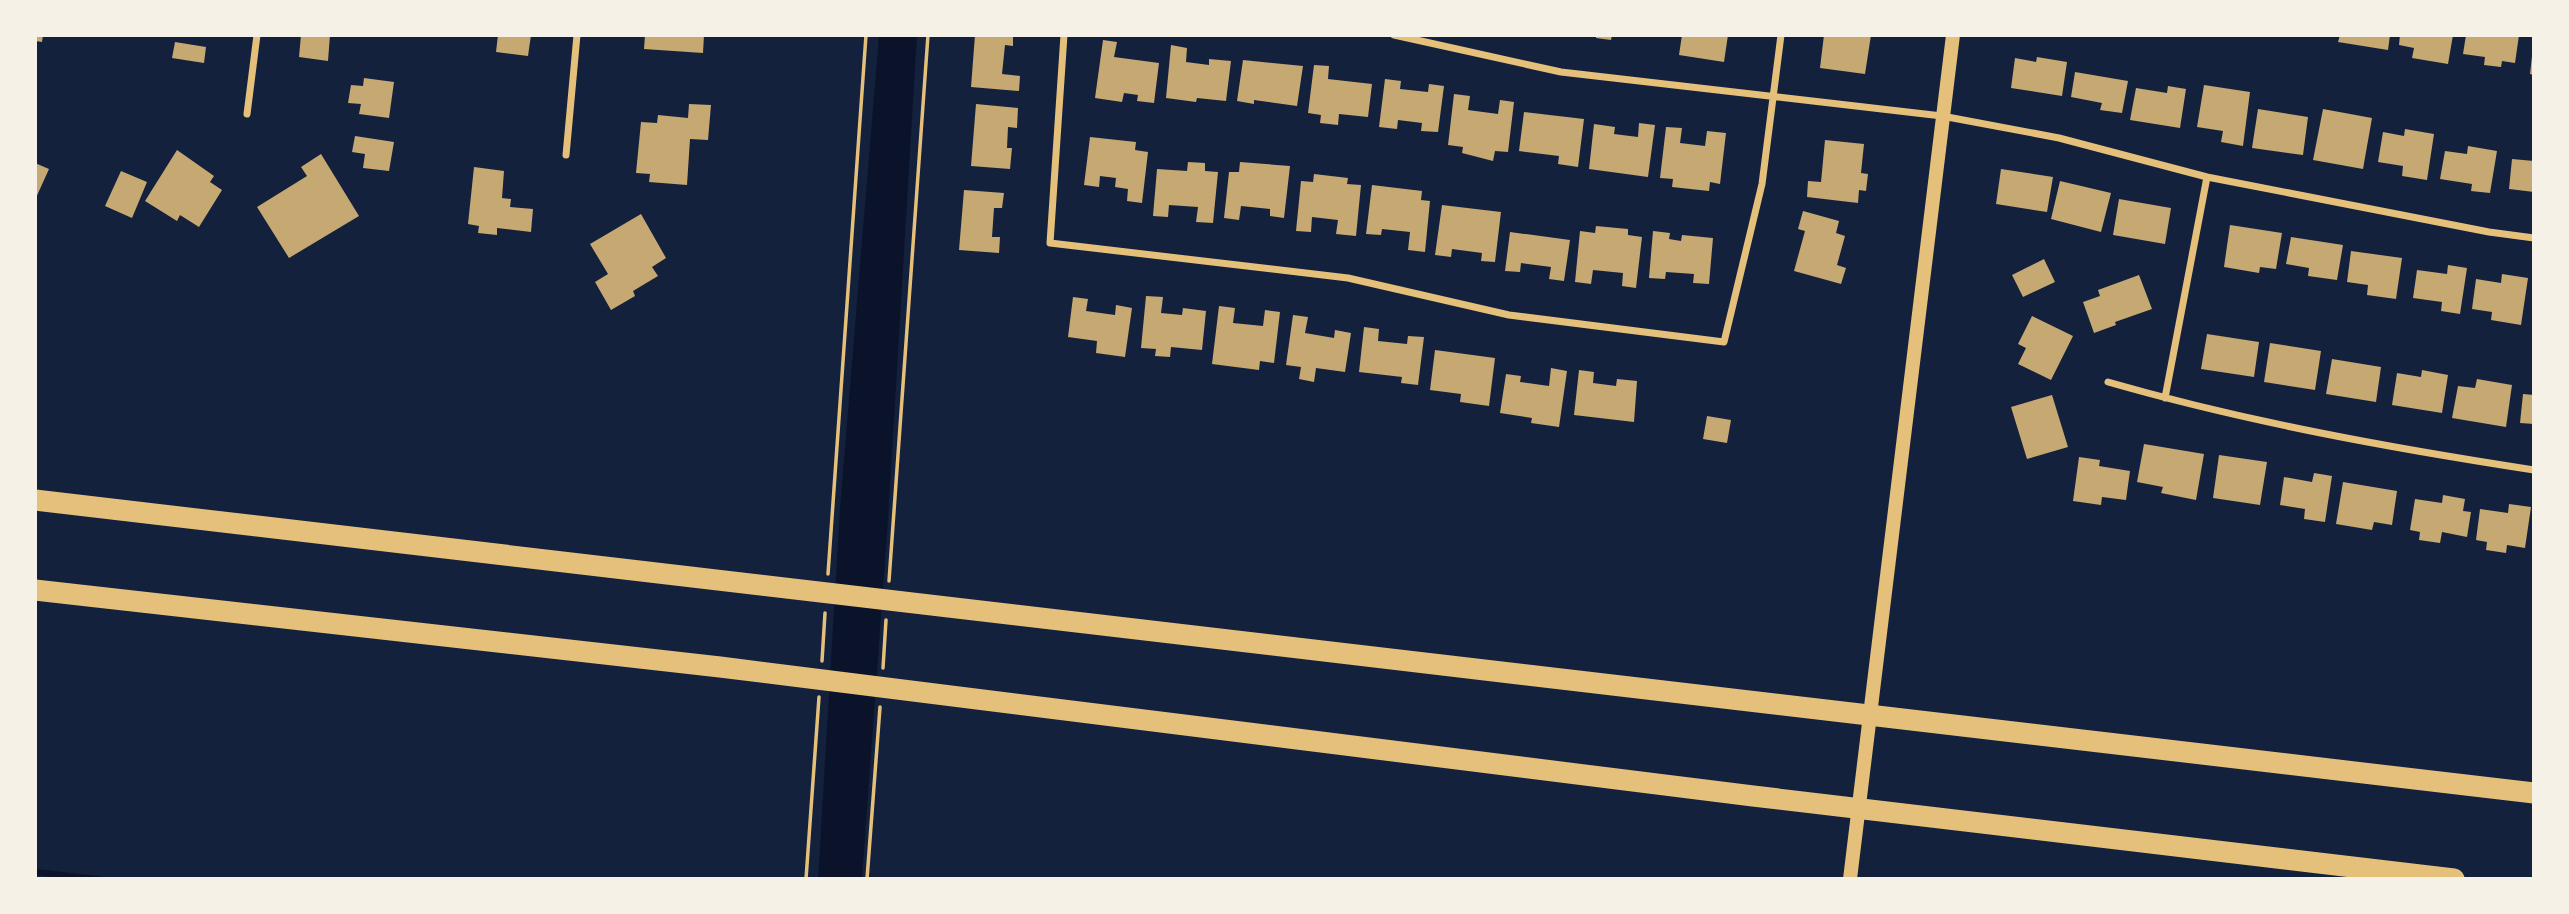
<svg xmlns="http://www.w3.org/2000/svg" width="2569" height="914" font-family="'Libre Baskerville',serif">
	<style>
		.water { fill: #0b132b }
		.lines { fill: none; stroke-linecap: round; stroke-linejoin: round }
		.stream { stroke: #0b132b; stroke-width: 6 }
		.building { fill: #c6a872 }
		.path { stroke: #e5c07b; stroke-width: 3.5 }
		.minor { stroke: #e5c07b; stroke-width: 7 }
		.secondary { stroke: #e5c07b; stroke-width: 14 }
		.motorway { stroke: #e5c07b; stroke-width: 21 }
	</style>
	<rect width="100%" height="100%" fill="#14213d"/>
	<!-- water -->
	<path class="water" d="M879,35H917L888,520L862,879H818L840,508Z"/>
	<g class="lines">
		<!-- stream -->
		<path class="stream" d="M35,872L99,879"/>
	</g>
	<!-- building -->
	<path class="building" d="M35,35H43L42,42L35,41Z
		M301,35H330L328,61L299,57Z
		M498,35H531L528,56L496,52Z
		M645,35H704L703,53L644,49Z
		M975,35H1013V46L1005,45L1002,74L1020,76L1019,91L971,87Z
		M1596,35H1612L1611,40L1596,38Z
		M1682,35H1728L1724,62L1679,55Z
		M1824,35H1871L1865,74L1820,68Z
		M2340,35H2390L2388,50L2338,42Z
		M2400,35H2453L2448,64L2412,58L2414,48L2399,45Z
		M2466,35H2519L2515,63L2502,61L2501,67L2484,65L2485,57L2463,54Z
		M1103,40L1117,42L1114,57L1159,63L1154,103L1137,101L1138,95L1124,93L1122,102L1095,98Z
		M175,42L206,47L204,63L172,58Z
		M1171,45L1187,48L1186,62L1209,65V59L1231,61L1226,101L1197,98L1196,102L1166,98Z
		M2532,56H2534V75L2530,74Z
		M2037,57L2067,62L2062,96L2011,88L2015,58L2036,62Z
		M1243,60L1303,66L1297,106L1254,100V104L1237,101Z
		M1314,65L1329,66L1328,79L1372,84L1368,117L1339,114L1338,125L1320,123L1321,115L1308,113Z
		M2075,72L2128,81L2122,113L2100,110L2102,103L2071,97Z
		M364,78L394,82L389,118L359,114L361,104L348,103L351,85L363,86Z
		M1385,79L1401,81L1400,89L1428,92L1429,84L1444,86L1438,132L1421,131L1422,123L1398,120L1397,129L1379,127Z
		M2204,85L2250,92L2243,146L2221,142L2223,131L2197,127Z
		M2168,86L2186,89L2180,128L2130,120L2136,88L2167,93Z
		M1454,94L1470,96L1468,110L1498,114L1500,100L1514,102L1508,152L1495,151L1493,161L1462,153L1463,147L1448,145Z
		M689,104L711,105L708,140L690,139L687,185L649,182L650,174L636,173L641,122L657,123L658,115L688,118Z
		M976,104L1018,108L1017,128L1008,127L1007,148H1012L1010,169L971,166Z
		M2258,109L2308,117L2303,155L2252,148Z
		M2323,109L2372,118L2363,169L2313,160Z
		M1524,112L1584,119L1578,167L1558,164L1559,156L1519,151Z
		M1639,123L1655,125L1648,177L1589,169L1594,124L1615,127L1614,134L1638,137Z
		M1666,127L1682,128L1680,143L1705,146L1707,131L1726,133L1720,184L1710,182L1709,191L1672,187L1673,179L1660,178Z
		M2405,129L2434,134L2427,180L2402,176L2403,166L2378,162L2383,132L2404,136Z
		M355,136L394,142L389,171L363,168L365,154L352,152Z
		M1090,137L1136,142L1135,150L1148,152L1142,203L1127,201L1128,189L1115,187L1116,178L1100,176L1099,187L1084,185Z
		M1825,140L1864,144L1861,173L1868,174L1866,191L1859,190L1858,203L1807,197L1808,181L1821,182Z
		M2468,146L2497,151L2490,193L2471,191L2472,184L2440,179L2445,151L2467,154Z
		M177,150L214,176L210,182L222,190L199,227L180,215L177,221L145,201Z
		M321,154L359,216L289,258L257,207L307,176L301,167Z
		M2512,159L2534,161V192L2509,189Z
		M1188,162L1205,163V171L1218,172L1213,223L1196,222L1198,207L1169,205L1168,217L1153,216L1157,169L1187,171Z
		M1240,162L1290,166L1284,218L1270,216V209L1241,206L1239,220L1224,218L1229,172H1239Z
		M35,163L49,169L35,200Z
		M474,167L504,171L502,198L511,199L510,207L533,209L531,232L497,228V235L478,233L479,226L468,224Z
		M2001,169L2053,177L2047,212L1996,204Z
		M121,171L147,182L132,218L105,206Z
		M1314,174L1348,178L1347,184L1361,185L1356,236L1336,234L1338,220L1312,217L1311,232L1296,231L1301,181L1313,182Z
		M2060,181L2111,193L2101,232L2051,219Z
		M1372,185L1422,191L1421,200L1430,201L1425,252L1408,250L1410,232L1382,229L1381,235L1366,234Z
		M964,190L1004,193L1002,208H994L992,237H1000L999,253L959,250Z
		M2119,199L2171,208L2165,244L2113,235Z
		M1442,205L1501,212L1495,262L1481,261L1482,253L1452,249L1451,257L1435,255Z
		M1803,211L1839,221L1836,233L1845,236L1837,265L1846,268L1841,284L1794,271L1805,231L1798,229Z
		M641,214L666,258L652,267L658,276L633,291L635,296L611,310L595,282L608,274L590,244Z
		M2230,225L2282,233L2276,269L2260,267L2259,273L2224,267Z
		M1596,226L1628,229V235L1642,237L1636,288L1622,286L1623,273L1593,270L1591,284L1575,282L1580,231L1595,233Z
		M1653,231L1670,233L1669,239L1681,241L1682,235L1713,238L1709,284L1693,283L1694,274L1666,272L1665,279L1649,278Z
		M1510,232L1570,240L1564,281L1549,279L1551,267L1521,263L1520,272L1505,271Z
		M2291,237L2343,245L2337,280L2308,276L2309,268L2286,264Z
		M2351,251L2402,258L2396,299L2367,295L2368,285L2347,282Z
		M2044,259L2055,282L2023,297L2012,275Z
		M2448,265L2467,268L2460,314L2441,311L2442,302L2413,298L2417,270L2447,274Z
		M2502,274L2528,278L2521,325L2491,320L2492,312L2472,309L2476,279L2501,283Z
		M2139,275L2152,309L2115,322L2116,325L2094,333L2083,302L2100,296L2098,290Z
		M1146,296L1163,297L1161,313L1182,315L1183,308L1206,311L1202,350L1171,347L1170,357L1155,356L1156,349L1141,348Z
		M1073,297L1088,299L1086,311L1115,315L1116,305L1132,308L1125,357L1096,353L1097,341L1068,337Z
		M1219,306L1235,308L1233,323L1263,326L1265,310L1280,312L1274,363L1260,361L1259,370L1212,364Z
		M1293,315L1308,317L1305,333L1334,338L1335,330L1351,333L1345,372L1316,368L1314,382L1299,379L1301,367L1286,365Z
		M2032,316L2073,336L2051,380L2018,364L2026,348L2018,344Z
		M1364,327L1379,329L1378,341L1407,344L1408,336L1424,337L1418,385L1401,383L1402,377L1359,372Z
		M2207,334L2259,342L2254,377L2201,369Z
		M2270,343L2321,351L2315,390L2264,382Z
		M1435,350L1495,358L1489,406L1460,402L1461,394L1430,390Z
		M2332,359L2381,367L2376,402L2326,394Z
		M1551,368L1567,371L1559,427L1531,423L1532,418L1500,413L1506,374L1521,376L1520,382L1549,386Z
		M1579,370L1594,372L1593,383L1616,386L1617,379L1637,381L1634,422L1574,415Z
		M2422,370L2448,375L2442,413L2392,405L2397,373L2421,377Z
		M2477,379L2512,385L2506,427L2452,418L2458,386L2475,388Z
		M2523,394L2534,395V424L2520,423Z
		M2052,395L2068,447L2027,459L2011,407Z
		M1707,416L1731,420L1727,443L1703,439Z
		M2144,444L2204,454L2196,500L2161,493L2163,487L2137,482Z
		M2219,455L2267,462L2260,505L2213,498Z
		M2079,457L2100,460L2099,466L2130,471L2126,500L2102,497L2101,505L2073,501Z
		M2314,473L2332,476L2325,522L2304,519L2305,509L2280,505L2284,477L2312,482Z
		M2343,482L2397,491L2392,525L2374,522L2372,530L2336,524Z
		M2443,495L2465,499L2463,511L2471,512L2467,537L2442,532L2440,543L2419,540L2420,532L2410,530L2415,499L2442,503Z
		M2509,504L2531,507L2525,548L2507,545L2506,553L2486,550L2487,542L2476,540L2480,509L2508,513Z"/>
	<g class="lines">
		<!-- path -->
		<path class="path" d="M828,574L866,35
			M889,581L928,35
			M822,661L825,613
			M883,668L886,620
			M806,879L819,697
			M867,879L880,707"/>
		<!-- minor -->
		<path class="minor" d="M1064,35L1050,243L1348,278L1509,315L1724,342L1762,184L1781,35
			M1394,35L1561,72L1942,116L2059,138L2207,177L2489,232L2534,238
			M247,114L257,35
			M566,155L577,35
			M2108,382C2247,422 2391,448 2534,470
			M2165,398L2207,177"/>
		<!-- secondary -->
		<path class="secondary" d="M1850,879L1953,35"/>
		<!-- motorway -->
		<path class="motorway" d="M35,500L2534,793
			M35,590L720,667L1753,796L2454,879"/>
	</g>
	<!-- border -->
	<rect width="2569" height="914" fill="none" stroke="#f6f1e7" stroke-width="74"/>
</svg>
